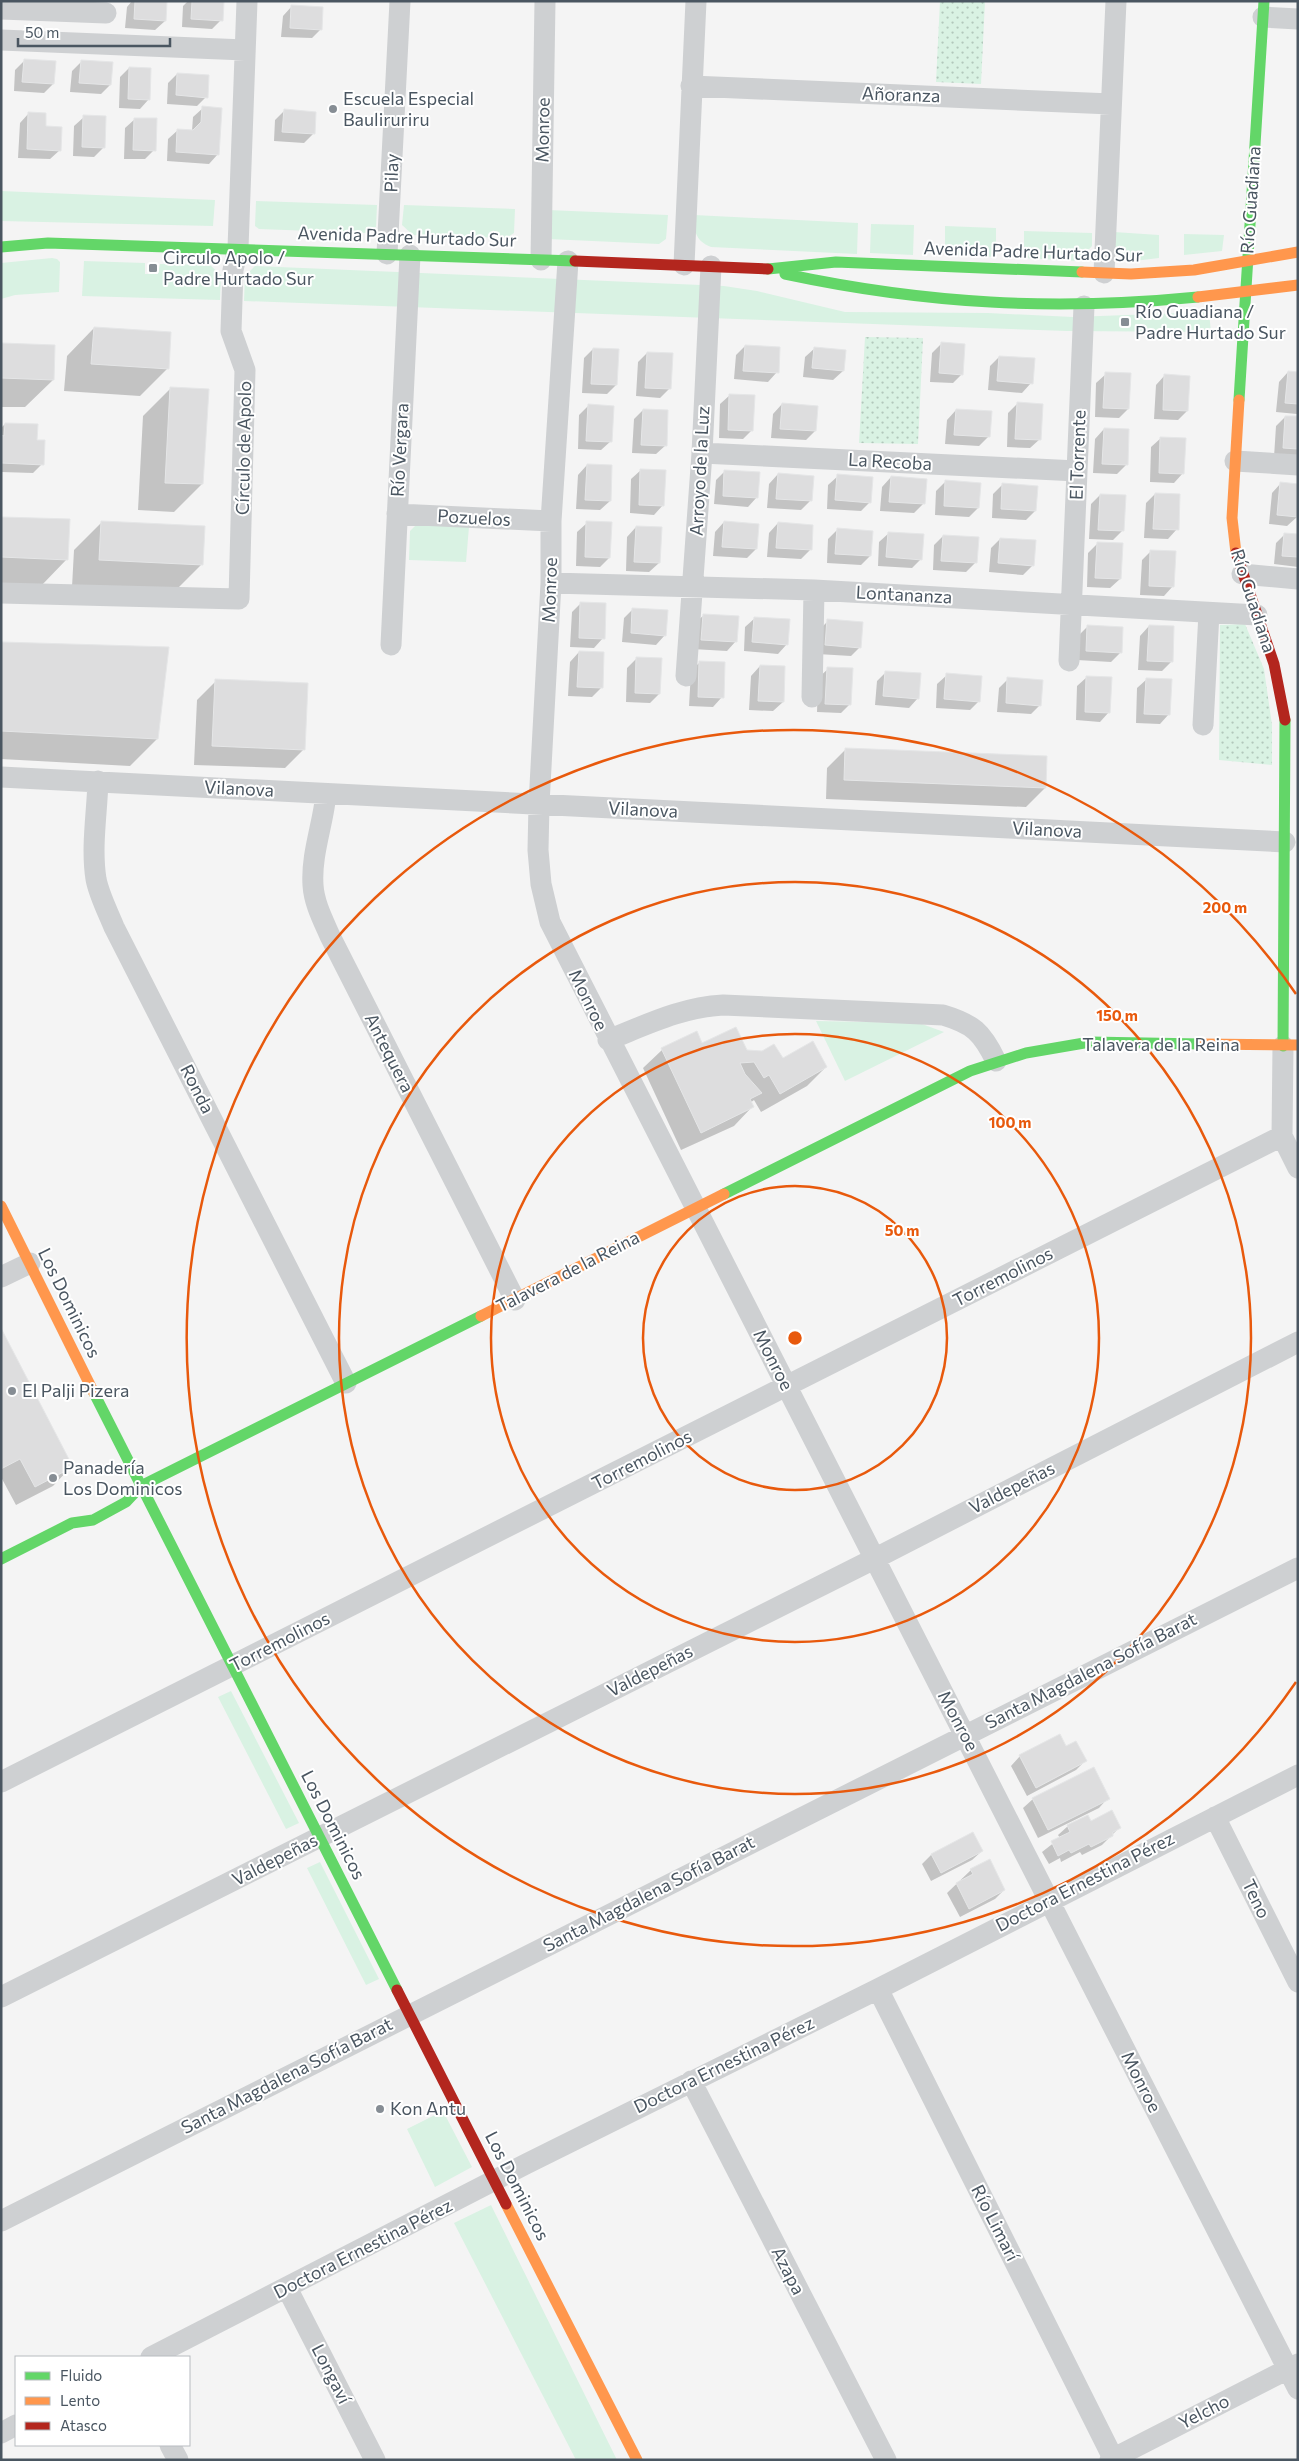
<svg xmlns="http://www.w3.org/2000/svg" width="1299" height="2461" font-family="Commissioner,sans-serif">
	<style>
		.grass { fill: #d9f2e3 }
		.park { fill: url(#park-dots) }
		.shadow { fill: #0003 }
		.building { fill: #ddddde; stroke: #e5e6e7 }
		.lines { fill: none; stroke-linecap: round; stroke-linejoin: round }
		.street { stroke: #ced0d2; stroke-width: 21 }
		.fast { stroke: #63d668; stroke-width: 11 }
		.slow { stroke: #ff974d; stroke-width: 11 }
		.jam { stroke: #b3261e; stroke-width: 11 }
		.ring { fill: none; stroke: #e8590c; stroke-width: 2.5 }
		.poi-dot { fill: #868d94; stroke: #fff; stroke-width: 2 }
		.labels { text-anchor: middle; stroke-width: 4; stroke-linejoin: round; paint-order: stroke }
		.street-label { font-size: 18px; fill: #4a5661; stroke: #fff }
		.poi-label { font-size: 18px; fill: #4a5661; stroke: #fff; text-anchor: start }
		.centre { fill: #e8590c; stroke: #fff; stroke-width: 2.5 }
		.ring-label { font-size: 15px; text-anchor: middle; font-weight: bold; fill: #e8590c; stroke: #fff; stroke-width: 4; stroke-linejoin: round; paint-order: stroke }
	</style>
	<defs>
		<pattern id="park-dots" width="8" height="8" patternUnits="userSpaceOnUse" patternTransform="scale(1.25)"><rect width="8" height="8" fill="#d9f2e3"/><path d="M2 2h.1M6 6h.1" fill="none" stroke="#b2c7bb" stroke-width="1.8" stroke-linecap="round"/></pattern>
	</defs>
	<rect width="100%" height="100%" fill="#f4f4f4"/>
	<!-- grass -->
	<path class="grass" d="M1,191L215,200L213,226L1,221Z
		M256,201L377,205L376,227L366,233L259,229L255,226Z
		M404,205L515,209L514,233L506,238L413,235L402,225Z
		M547,210L668,215L666,239L659,244L548,239Z
		M694,215L858,223L857,254L711,247C695,241 694,230 694,215Z
		M871,224L914,225L913,255L870,253Z
		M945,226L996,228V257L945,255Z
		M1024,231L1092,233V246L1078,261L1024,258Z
		M1114,232L1159,235V258L1126,262L1114,249Z
		M1184,234L1224,235L1222,251L1184,255Z
		M52,258L57,259L60,262L59,292L15,295L1,299V263Z
		M84,261L145,263V274H158L160,264L210,265L221,275L220,300L82,296Z
		M255,266L724,286L757,291L845,312L988,313L1073,317L1209,312L1211,332L1067,331L244,301L245,276Z
		M416,525L469,527L466,562L409,560L410,531Z
		M816,1021L919,1023L944,1032L845,1081Z
		M231,1691L299,1823L286,1829L218,1697Z
		M320,1862L379,1979L366,1985L307,1868Z
		M443,2111L472,2167L435,2187L407,2129Z
		M491,2205L617,2460H576L454,2223Z"/>
	<!-- park -->
	<path class="park" d="M940,1H985L981,84L936,82Z
		M865,337L923,338L918,444L859,443Z
		M1245,624L1264,669L1272,725V765L1219,760L1220,625Z"/>
	<!-- shadow -->
	<path class="shadow" d="M132,1H166L165,21L155,30L125,28L127,7Z
		M188,1H223L221,20L212,29L182,27L183,6Z
		M292,6L321,29L312,38L281,37L283,16Z
		M24,61L53,84L44,93L14,91L15,70Z
		M81,62L110,85L101,94L70,92L72,71Z
		M129,68L149,99L140,109L119,108L120,77Z
		M177,74L206,97L197,106L167,104L168,83Z
		M203,108L218,154L209,164L167,161L168,139L178,130L192,131L193,117Z
		M284,111L313,134L304,143L274,141L275,120Z
		M29,113L45,127L60,150L50,159L18,158L20,123Z
		M84,117L103,148L94,157L73,156L74,126Z
		M135,119L154,150L145,159H124L125,128Z
		M94,328L168,368L140,396L64,391L67,356Z
		M942,343L962,374L953,383L930,382L932,353Z
		M1,344L53,380L25,407H1Z
		M745,346L777,372L768,382L734,379L736,355Z
		M815,348L845,351L843,371L833,380L803,377L805,357Z
		M593,349L616,385L607,394L582,393L584,358Z
		M647,353L670,388L660,398L636,396L638,362Z
		M999,357L1031,383L1022,393L988,390L990,366Z
		M1288,372L1298,373L1297,414L1276,412L1279,382Z
		M1106,374L1128,409L1119,418L1095,417L1096,383Z
		M1165,375L1187,411L1178,420L1154,419L1156,385Z
		M171,388L202,484L174,512L138,510L143,416Z
		M730,395L752,430L743,439L719,438L720,404Z
		M782,404L815,431L806,440L771,438L773,414Z
		M1017,404L1040,439L1030,448L1007,447L1008,413Z
		M588,406L611,441L601,450L578,449L579,415Z
		M643,410L666,445L656,454L632,453L634,419Z
		M956,410L989,436L979,446L945,444L947,420Z
		M1285,417L1298,418V455L1274,457L1276,426Z
		M5,424L36,441L42,464L33,473L1,472V428Z
		M1104,429L1126,465L1117,474L1093,473L1095,439Z
		M1161,438L1183,473L1174,483L1150,482L1151,447Z
		M587,465L610,501L600,510L576,509L578,475Z
		M641,470L663,505L654,515L630,513L631,479Z
		M725,471L757,497L748,507L714,504L716,480Z
		M778,474L810,501L801,510L767,508L769,484Z
		M838,476L870,502L861,511L827,509L828,485Z
		M891,477L923,504L914,513L880,511L882,487Z
		M946,481L978,508L969,517L935,515L936,491Z
		M1281,483L1297,517L1287,526L1269,524L1272,493Z
		M1003,484L1035,511L1026,520L992,518L993,494Z
		M1155,494L1177,529L1168,539L1144,538L1146,503Z
		M1100,495L1123,530L1113,540L1089,539L1091,504Z
		M1,518L67,559L40,587L1,585Z
		M102,522L202,564L174,592L72,587L74,550Z
		M724,522L756,549L747,558L713,556L715,532Z
		M587,523L609,558L600,567L576,566L577,532Z
		M778,523L810,550L801,559L767,557L769,533Z
		M636,527L659,563L649,572L626,571L627,537Z
		M838,529L870,556L861,565L827,563L828,539Z
		M889,533L921,559L912,568L878,566L879,542Z
		M1285,534L1298,535V567L1274,564L1276,543Z
		M943,536L976,562L966,572L933,570L934,545Z
		M1000,539L1033,565L1023,575L989,572L991,548Z
		M1097,544L1120,579L1110,588L1087,587L1088,553Z
		M1151,551L1173,586L1164,596L1140,595L1142,560Z
		M581,603L603,638L594,648L570,647L572,612Z
		M633,609L665,635L656,645L622,642L624,618Z
		M704,615L736,641L727,651L692,649L694,624Z
		M755,618L787,644L778,654L744,651L745,627Z
		M828,621L860,647L851,656L817,654L819,630Z
		M1088,626L1120,653L1111,662L1077,660L1078,636Z
		M1149,626L1171,662L1162,671L1138,670L1140,636Z
		M1,644L157,739L130,766L1,759Z
		M579,652L601,688L592,697L568,696L570,662Z
		M637,658L659,694L650,703L626,702L627,668Z
		M700,662L722,697L713,707L689,706L691,671Z
		M760,666L783,702L773,711L749,710L751,676Z
		M828,669L850,704L841,713L817,712L818,678Z
		M886,672L918,698L909,708L875,705L877,681Z
		M947,675L979,701L970,710L936,708L937,684Z
		M1087,677L1109,712L1100,722L1076,720L1077,686Z
		M1008,679L1040,705L1031,714L997,712L999,688Z
		M1147,679L1169,714L1160,724L1136,723L1137,688Z
		M216,681L304,749L285,768L194,765L197,700Z
		M846,749L1045,788L1026,807L826,799L827,768Z
		M696,1033L702,1045L826,1067L807,1086L761,1112L754,1100L750,1103L752,1107L734,1126L681,1150L643,1068L662,1050Z
		M1,1331L71,1467L53,1486L16,1505L1,1477Z
		M1066,1747L1085,1761L1076,1770L1027,1796L1011,1766L1020,1756Z
		M1108,1798L1099,1808L1038,1838L1023,1808L1033,1799Z
		M1091,1822L1119,1828L1102,1845L1082,1855L1080,1852L1061,1862L1060,1858L1049,1864L1042,1852L1060,1838L1058,1835L1068,1826Z
		M973,1834L982,1851L972,1860L931,1881L922,1864L931,1855Z
		M971,1870L1004,1890L995,1899L960,1917L947,1893Z"/>
	<!-- building -->
	<path class="building" d="M135,1H167L166,21L134,19Z
		M192,1H224L223,21L191,19Z
		M291,5L323,7L322,30L290,28Z
		M24,59L56,61L54,84L22,82Z
		M81,60L113,62L111,85L79,83Z
		M129,67L151,68L150,100L128,99Z
		M177,73L209,75L208,98L176,95Z
		M202,106L222,108L219,155L176,152L177,129L193,130L201,122Z
		M284,109L316,112L315,134L282,132Z
		M28,112L46,113V126L62,127L61,151L27,149Z
		M83,115L106,116L105,148L82,147Z
		M134,118H157L156,151L133,150Z
		M94,327L171,332L169,369L91,364Z
		M941,342L965,344L963,375L939,373Z
		M1,343L55,345L54,380L1,378Z
		M745,345L780,347L779,373L743,371Z
		M814,347L846,350L844,371L812,368Z
		M593,348L619,349L617,385L591,384Z
		M647,352L673,353L671,389L645,388Z
		M999,356L1035,358L1033,384L997,381Z
		M1288,371L1298,372V404L1285,403Z
		M1105,372L1131,373L1129,409L1103,408Z
		M1164,374L1190,376L1188,411L1163,410Z
		M170,387L209,389L203,484L165,483Z
		M729,394L755,395L753,431L728,430Z
		M1017,402L1043,404L1041,440L1015,439Z
		M782,403L818,406L816,431L780,429Z
		M588,404L614,406L612,442L586,441Z
		M643,409L668,410L667,446L641,445Z
		M956,409L992,411L990,437L954,435Z
		M1285,416H1298V449L1283,448Z
		M5,423L38,424L37,440H45L44,465L1,463V435L4,436Z
		M1104,428L1129,429L1128,465L1102,464Z
		M1160,437L1186,438L1184,474L1159,473Z
		M587,464L612,465L611,501L585,500Z
		M640,469L666,470L664,506L639,505Z
		M724,470L760,472L758,498L723,496Z
		M778,473L814,476L812,501L776,499Z
		M837,474L873,477L871,503L835,500Z
		M891,476L927,479L925,504L889,502Z
		M945,480L981,483L979,508L944,506Z
		M1280,482L1298,484V517L1277,515Z
		M1002,483L1038,486L1036,511L1001,509Z
		M1155,493L1180,494L1179,530L1153,529Z
		M1100,494L1126,495L1124,531L1098,530Z
		M1,517L70,519L68,560L1,557Z
		M101,521L205,526L203,565L99,560Z
		M586,521L612,522L610,558L585,557Z
		M724,521L759,524L757,549L722,547Z
		M778,522L813,525L812,550L776,548Z
		M636,526L662,527L660,563L634,562Z
		M837,528L873,531L871,556L835,554Z
		M888,532L924,534L922,560L886,557Z
		M1284,533L1298,534V557L1282,556Z
		M943,535L979,537L977,563L941,561Z
		M1000,538L1036,540L1034,566L998,563Z
		M1097,542L1123,543L1121,579L1095,578Z
		M1150,550L1176,551L1174,587L1149,586Z
		M580,602L606,603L605,639L579,638Z
		M632,608L668,610L666,636L631,633Z
		M703,614L739,616L737,642L701,640Z
		M754,617L790,619L788,645L752,642Z
		M827,619L863,622L861,648L825,645Z
		M1087,625L1123,627L1122,653L1086,651Z
		M1149,625L1174,626L1173,662L1147,661Z
		M1,642L169,647L158,739L1,731Z
		M579,651L604,652L603,688L577,687Z
		M636,657L662,658L660,694L635,693Z
		M699,661L725,662L724,698L698,697Z
		M760,665L785,666L784,702L758,701Z
		M827,667L853,668L851,705L825,704Z
		M885,671L921,673L919,699L883,696Z
		M946,673L982,676L980,702L944,699Z
		M1086,676L1112,677L1110,713L1085,712Z
		M1007,677L1043,680L1041,706L1006,703Z
		M1146,678L1172,679L1170,715L1144,714Z
		M215,679L308,683L305,750L212,746Z
		M845,748L1047,756L1046,788L844,780Z
		M736,1027L747,1050L762,1051L774,1044L783,1058L813,1041L827,1067L780,1094L769,1075L764,1078L754,1062L740,1063L745,1074L762,1093L750,1099L754,1107L701,1133L661,1048L697,1031L702,1043Z
		M1,1328L73,1467L35,1487L20,1459L1,1469Z
		M1060,1734L1066,1746L1076,1741L1087,1761L1036,1788L1019,1755Z
		M1094,1767L1110,1799L1048,1830L1032,1798Z
		M1112,1810L1121,1828L1113,1832V1836L1091,1847L1089,1844L1071,1853L1069,1850L1058,1856L1051,1841L1070,1832L1067,1825L1088,1815L1091,1821Z
		M973,1832L983,1851L941,1873L931,1854Z
		M990,1859L1005,1890L969,1909L956,1883L973,1874L970,1869Z"/>
	<g class="lines">
		<!-- street -->
		<path class="street" d="M1,9L106,13
			M1263,17L1298,19
			M1,40L245,50
			M691,86L1111,104
			M387,254L400,1
			M541,260L545,1
			M568,261L551,521V583L539,804L538,850L541,884L550,922L1298,2389
			M684,265L696,1
			M1104,273L1116,1
			M702,453L1077,471
			M1235,461L1298,465
			M397,514L551,521
			M1242,574L1298,579
			M551,583L814,590L1257,615
			M1,593L239,599L245,370L231,331L233,270L238,248L247,1
			M391,645L410,255
			M1069,661L1084,306
			M686,676L702,453L711,266
			M812,697L814,590
			M1203,725L1209,613
			M1,777L1285,842
			M98,781C97,814 91,847 96,879C99,895 108,912 114,927L346,1383
			M326,794C323,825 311,854 313,885C314,903 323,920 330,936L515,1300
			M608,1040C646,1025 682,1007 723,1005L943,1015C973,1024 982,1032 996,1061
			M1283,1046L1282,1136L1298,1168
			M1,1277L30,1263
			M1,1782L1282,1136
			M1215,1817L1298,1982
			M878,1989L1113,2458
			M1,1997L874,1559L1298,1342
			M691,2081L886,2460
			M1,2221L1298,1568
			M287,2288L375,2460
			M151,2357L526,2164L878,1989L1298,1775
			M1,2433L16,2425
			M170,2445L178,2460
			M1110,2460L1298,2364"/>
		<!-- fast -->
		<path class="fast" d="M1,247L48,243L575,261
			M768,269L836,262L1082,272
			M785,274C926,304 1054,311 1198,297
			M1239,400L1264,1
			M1283,1046L1285,720
			M724,1194L970,1071L1026,1053L1090,1042L1201,1044
			M94,1393L397,1990
			M1,1559L72,1523L93,1520L126,1502L141,1486L481,1316"/>
		<!-- slow -->
		<path class="slow" d="M1082,272L1131,274L1194,270L1298,252
			M1198,297L1298,285
			M1236,553L1232,518L1239,400
			M1201,1044L1298,1045
			M1,1206L94,1393
			M481,1316L724,1194
			M506,2204L637,2460"/>
		<!-- jam -->
		<path class="jam" d="M575,261L768,269
			M1236,553L1274,664L1285,720
			M397,1990L506,2204"/>
	</g>
	<!-- distance rings -->
	<g class="ring">
		<circle cx="795" cy="1338" r="152"/>
		<circle cx="795" cy="1338" r="304"/>
		<circle cx="795" cy="1338" r="456"/>
		<path d="M1296 1682A608 608 0 1 1 1296 994"/>
	</g>
	<!-- markers -->
	<g class="poi-dot">
		<circle cx="333" cy="109" r="5"/>
		<rect x="148" y="263" width="10" height="10" rx="2.5"/>
		<rect x="1120" y="317" width="10" height="10" rx="2.5"/>
		<circle cx="12" cy="1391" r="5"/>
		<circle cx="53" cy="1478" r="5"/>
		<circle cx="380" cy="2109" r="5"/>
	</g>
	<g class="labels">
		<!-- street labels -->
		<g class="street-label">
			<text transform="translate(901 95) rotate(2)" y="6">Añoranza</text>
			<text transform="translate(543 130) rotate(-89)" y="6">Monroe</text>
			<text transform="translate(392 173) rotate(-88)" y="6">Pilay</text>
			<text transform="translate(1251 200) rotate(-86)" y="6">Río Guadiana</text>
			<text transform="translate(407 237) rotate(2)" y="6">Avenida Padre Hurtado Sur</text>
			<text transform="translate(1033 252) rotate(2)" y="6">Avenida Padre Hurtado Sur</text>
			<text transform="translate(244 448) rotate(-89)" y="6">Círculo de Apolo</text>
			<text transform="translate(400 450) rotate(-87)" y="6">Río Vergara</text>
			<text transform="translate(1078 455) rotate(-88)" y="6">El Torrente</text>
			<text transform="translate(890 462) rotate(3)" y="6">La Recoba</text>
			<text transform="translate(700 471) rotate(-87)" y="6">Arroyo de la Luz</text>
			<text transform="translate(474 518) rotate(3)" y="6">Pozuelos</text>
			<text transform="translate(550 590) rotate(-88)" y="6">Monroe</text>
			<text transform="translate(904 595) rotate(3)" y="6">Lontananza</text>
			<text transform="translate(1253 601) rotate(72)" y="6">Río Guadiana</text>
			<text transform="translate(239 789) rotate(3)" y="6">Vilanova</text>
			<text transform="translate(643 810) rotate(3)" y="6">Vilanova</text>
			<text transform="translate(1047 830) rotate(3)" y="6">Vilanova</text>
			<text transform="translate(588 1000) rotate(64)" y="6">Monroe</text>
			<text x="1161" y="1051">Talavera de la Reina</text>
			<text transform="translate(389 1053) rotate(63)" y="6">Antequera</text>
			<text transform="translate(197 1089) rotate(63)" y="6">Ronda</text>
			<text transform="translate(568 1272) rotate(-27)" y="6">Talavera de la Reina</text>
			<text transform="translate(1003 1277) rotate(-27)" y="6">Torremolinos</text>
			<text transform="translate(69 1303) rotate(64)" y="6">Los Dominicos</text>
			<text transform="translate(773 1360) rotate(63)" y="6">Monroe</text>
			<text transform="translate(642 1460) rotate(-27)" y="6">Torremolinos</text>
			<text transform="translate(1012 1488) rotate(-27)" y="6">Valdepeñas</text>
			<text transform="translate(280 1642) rotate(-27)" y="6">Torremolinos</text>
			<text transform="translate(650 1671) rotate(-27)" y="6">Valdepeñas</text>
			<text transform="translate(1091 1671) rotate(-27)" y="6">Santa Magdalena Sofía Barat</text>
			<text transform="translate(958 1721) rotate(62)" y="6">Monroe</text>
			<text transform="translate(333 1825) rotate(63)" y="6">Los Dominicos</text>
			<text transform="translate(275 1860) rotate(-27)" y="6">Valdepeñas</text>
			<text transform="translate(1085 1882) rotate(-27)" y="6">Doctora Ernestina Pérez</text>
			<text transform="translate(649 1894) rotate(-27)" y="6">Santa Magdalena Sofía Barat</text>
			<text transform="translate(1256 1899) rotate(64)" y="6">Teno</text>
			<text transform="translate(724 2065) rotate(-26)" y="6">Doctora Ernestina Pérez</text>
			<text transform="translate(287 2076) rotate(-27)" y="6">Santa Magdalena Sofía Barat</text>
			<text transform="translate(1141 2082) rotate(63)" y="6">Monroe</text>
			<text transform="translate(517 2186) rotate(63)" y="6">Los Dominicos</text>
			<text transform="translate(995 2223) rotate(63)" y="6">Río Limarí</text>
			<text transform="translate(363 2249) rotate(-27)" y="6">Doctora Ernestina Pérez</text>
			<text transform="translate(788 2271) rotate(63)" y="6">Azapa</text>
			<text transform="translate(331 2374) rotate(63)" y="6">Longaví</text>
			<text transform="translate(1204 2412) rotate(-27)" y="6">Yelcho</text>
		</g>
		<!-- poi labels -->
		<g class="poi-label">
			<text x="343" y="105">Escuela Especial<tspan x="343" dy="21">Bauliruriru</tspan></text>
			<text x="163" y="264">Circulo Apolo /<tspan x="163" dy="21">Padre Hurtado Sur</tspan></text>
			<text x="1135" y="318">Río Guadiana /<tspan x="1135" dy="21">Padre Hurtado Sur</tspan></text>
			<text x="22" y="1397">El Palji Pizera</text>
			<text x="63" y="1474">Panadería<tspan x="63" dy="21">Los Dominicos</tspan></text>
			<text x="390" y="2115">Kon Antu</text>
		</g>
	</g>
	<circle cx="795" cy="1338" r="8" class="centre"/>
	<g class="ring-label">
		<text x="1225" y="913">200 m</text>
		<text x="1117" y="1021">150 m</text>
		<text x="1010" y="1128">100 m</text>
		<text x="902" y="1236">50 m</text>
	</g>
	<!-- border -->
	<rect width="1299" height="2461" fill="none" stroke="#4a5661" stroke-width="5"/>
	<!-- legend -->
	<rect x="15" y="2356" width="175" height="90" fill="#ffffff" stroke="#b7bbc0"/>
	<rect x="25" y="2372" width="25" height="8" fill="#63d668" stroke="#b7bbc0"/>
	<text x="60" y="2381" font-size="15" fill="#4a5661">Fluido</text>
	<rect x="25" y="2397" width="25" height="8" fill="#ff974d" stroke="#b7bbc0"/>
	<text x="60" y="2406" font-size="15" fill="#4a5661">Lento</text>
	<rect x="25" y="2422" width="25" height="8" fill="#b3261e" stroke="#b7bbc0"/>
	<text x="60" y="2431" font-size="15" fill="#4a5661">Atasco</text>
	<!-- scale -->
	<path d="M18 38v8h152v-8" fill="none" stroke="#4a5661" stroke-width="2.5"/>
	<text x="25" y="38" font-size="15" fill="#4a5661" stroke="#ffffff" stroke-width="4" paint-order="stroke">50 m</text>
</svg>
